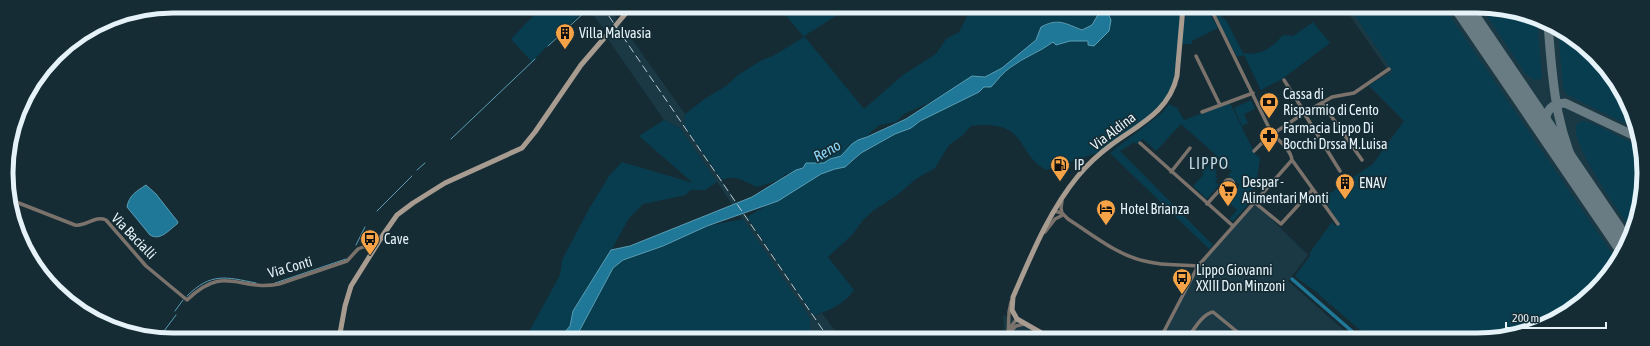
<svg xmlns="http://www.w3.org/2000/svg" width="1650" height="346" font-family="'Asap Condensed',sans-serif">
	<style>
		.built { fill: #1b3945 }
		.green { fill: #073d4f }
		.water { fill: #1f7897; stroke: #5a9db4 }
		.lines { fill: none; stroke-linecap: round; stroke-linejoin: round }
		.stream { stroke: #5a9db4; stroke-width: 1 }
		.canal { stroke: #1f7897; stroke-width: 3.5 }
		.taxiway { stroke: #697c83; stroke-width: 9 }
		.runway { stroke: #697c83; stroke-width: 22 }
		.street { stroke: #7a726b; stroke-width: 3.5 }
		.secondary { stroke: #a89c91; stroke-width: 5 }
		.rail { stroke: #bccbd1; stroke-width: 1; stroke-dasharray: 8 4; stroke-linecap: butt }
		.labels { text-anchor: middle; stroke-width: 3.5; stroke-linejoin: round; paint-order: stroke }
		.poi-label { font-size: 14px; fill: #e5f2f8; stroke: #162c35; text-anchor: start }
		.street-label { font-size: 14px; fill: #e5f2f8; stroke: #162c35 }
		.water-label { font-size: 15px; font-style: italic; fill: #8cd8f9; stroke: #162c35 }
		.quarter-label { font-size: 16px; letter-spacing: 1px; fill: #bed8e4; stroke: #162c35 }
		.rim { fill: none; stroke: #e5f2f8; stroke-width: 5 }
	</style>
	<rect width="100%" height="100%" fill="#162c35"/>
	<!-- built -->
	<path class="built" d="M586,6H609L617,19L614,22L617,27L621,24L685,114L684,125L814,316L822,313L841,339H814L810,335V318L680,128L664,120L608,39L614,32L611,26L603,28Z
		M1344,7H1499L1560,28L1609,71L1638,130L1643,195L1627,247L1595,291L1541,327L1488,340H1372L1315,291L1295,276L1311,255L1309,254L1332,222L1335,226L1339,223L1323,198L1373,164L1404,121L1369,86L1389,72Z
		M1255,203L1308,255L1288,281L1355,340L1160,339L1201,262Z
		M1003,315L1030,327L1055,339H1005Z"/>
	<!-- green -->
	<path class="green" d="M543,6H582L586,9L560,33L532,62L511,39Z
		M779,7H850L804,36L864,109L903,75L936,54L946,39L959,32L972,7H1097L1099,13L1092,25L1082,30C1065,23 1058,18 1041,27L1036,40L1002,68L985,77L972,76L937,99L904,114L896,122L879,125L871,132L867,137L858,140L841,156L830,159L824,163H809L803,168L784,175L779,180L757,187C744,181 735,174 722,180L684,125L685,114L706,98L726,86L738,75L762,60L773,56L804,37Z
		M1105,7H1181L1175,89L1151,118L1112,148L1046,170C1027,159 1026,145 1013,133C1003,124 983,124 971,126L962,136L949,145L935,168L916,179L896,196L874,210L863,220L853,234L828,257L854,290C843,305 831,309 814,316L747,217L821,174L851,163L861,153L895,134L911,128L920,121L979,92L984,87H991C997,81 1003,72 1011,67C1024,57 1041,52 1053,42L1057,45L1070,41H1088L1111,20Z
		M1189,7H1206L1218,28L1192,41V44H1183L1182,42L1183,24Z
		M1211,7H1216L1223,18L1226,20L1243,53C1262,56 1271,48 1283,35L1293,36L1313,22L1330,43L1282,79L1261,90L1244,55L1237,57Z
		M1349,7H1444L1617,261L1595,291L1541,327L1488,340H1372L1315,291L1295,276L1311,255L1309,254L1332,222L1335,226L1339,223L1323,198L1373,164L1404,121L1369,85L1393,72Z
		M1481,7H1499L1537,20L1542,77L1541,79L1535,80L1526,74Z
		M1558,28L1609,71L1634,121L1626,123L1620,121L1566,94L1563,88Z
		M1251,100L1255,109L1244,114L1248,123L1242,126L1234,108Z
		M1230,103L1255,154L1260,158L1256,185L1245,197L1250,202L1233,221L1229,219L1237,210L1228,202L1232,198L1225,192L1226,191L1231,195L1240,185L1228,175L1232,171L1228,168L1226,170L1217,162L1213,167L1217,170L1215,173L1217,175L1215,177L1218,179L1215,182L1219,185L1207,199L1193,186L1204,174L1202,172L1217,156L1181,124L1156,151L1143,139L1136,144L1134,142L1120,151L1213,245L1209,249L1110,153L1162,113L1169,104L1177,108L1184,120Z
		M664,120L680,128L717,182L705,190H690L686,195L643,204L629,218L603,265L573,311L570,326L559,339H525L560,275L562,260L589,209L609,176L622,162L693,183L639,136Z
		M1581,121C1593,121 1627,141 1639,147L1643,195L1632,230C1619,212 1571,145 1576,125Z
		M743,219L810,318V335L804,339H575L613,268L623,260L663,246L707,226Z"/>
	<!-- water -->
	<path class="water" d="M1097,7H1105L1111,20L1109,31L1094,46L1088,45V41H1070L1056,45L1053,42C1040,52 1024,57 1011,67C1003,72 997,81 991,87H984L979,92L920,121L911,128L895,134L861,153L845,167L835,169L821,174L778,201L707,226L663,246L623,260L613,268L575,339H559L570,326L573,311L611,250L630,246L752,197L796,170L803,168L806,163H824L830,159L841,156L852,144L858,140L867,137L906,119L972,76L985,77L1002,68L1036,40L1041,27C1058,18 1064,23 1082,30L1092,25L1099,13Z
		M146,185L156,194L178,222L177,224C168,231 160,241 150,235L127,207C129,195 137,191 146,185Z"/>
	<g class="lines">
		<!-- stream -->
		<path class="stream" d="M548,46L586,11
			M451,139L535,59
			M417,170L425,163
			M377,211L412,176
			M356,245L365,227
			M275,283L346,259
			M187,296C211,272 226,277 256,283
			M175,311L183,300
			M158,339L176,315"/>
		<!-- canal -->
		<path class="canal" d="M1292,279L1362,340"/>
		<!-- taxiway -->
		<path class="taxiway" d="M1465,7L1469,17
			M1548,24C1553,87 1555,130 1585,188
			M1547,132C1543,116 1547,104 1565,103L1639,138"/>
		<!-- runway -->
		<path class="runway" d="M1462,7L1626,248"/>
		<!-- street -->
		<path class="street" d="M1210,7L1272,134C1279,140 1291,150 1292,160L1338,224
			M1196,56L1220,105
			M1284,80L1305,113
			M1322,103L1362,160
			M1202,112L1253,93
			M1304,113L1340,171
			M1140,143L1233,226
			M1254,151L1267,138L1304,113L1332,97L1354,93L1389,69
			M1171,172L1190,148
			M1224.5 184a4.5 4.5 0 1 1 9 0a4.5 4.5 0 1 1-9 0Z
			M11,200L75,225C86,227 95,215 106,220L146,266L187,300C225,263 238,292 279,284L347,261L358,249L363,247H368L374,249
			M1062,201L1061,208L1062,213
			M1254,202L1281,224L1313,189
			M1207,204L1225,184
			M1054,211L1062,213L1068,219C1093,235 1119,257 1149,262C1165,266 1182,264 1198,266
			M1045,232L1055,219L1061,216
			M1012,330L1016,326L1024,324
			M1010,338L1012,325L1017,319
			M1008,339L1009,312L1011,302
			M1160,339L1198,266L1292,160
			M1187,339C1193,331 1202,314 1213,312L1246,339"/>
		<!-- secondary -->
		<path class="secondary" d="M616,25L632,6
			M339,339L345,306L351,286L383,235L397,215L413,203L445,183L522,148L535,132L581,65L612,29
			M1052,339L1017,319L1012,310L1013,297C1031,256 1049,211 1078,176C1088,164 1099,154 1111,145C1138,125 1169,112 1177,76L1183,7"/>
		<!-- rail -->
		<path class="rail" d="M602,6L829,339"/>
	</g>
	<!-- icons -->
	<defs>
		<g id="building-pin" transform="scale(1)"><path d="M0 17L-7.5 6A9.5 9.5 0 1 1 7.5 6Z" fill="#f5a346" stroke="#162c35"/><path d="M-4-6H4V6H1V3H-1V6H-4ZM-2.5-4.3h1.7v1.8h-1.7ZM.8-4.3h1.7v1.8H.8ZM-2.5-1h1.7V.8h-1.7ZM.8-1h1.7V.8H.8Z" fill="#111"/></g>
		<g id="bank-pin" transform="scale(1)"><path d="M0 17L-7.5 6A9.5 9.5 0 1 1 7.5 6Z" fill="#f5a346" stroke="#162c35"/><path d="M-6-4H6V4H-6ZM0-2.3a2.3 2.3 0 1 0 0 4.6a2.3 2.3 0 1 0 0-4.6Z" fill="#111"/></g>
		<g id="pharmacy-pin" transform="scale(1)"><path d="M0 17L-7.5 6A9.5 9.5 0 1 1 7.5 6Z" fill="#f5a346" stroke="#162c35"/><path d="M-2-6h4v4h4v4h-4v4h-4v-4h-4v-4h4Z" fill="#111"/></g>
		<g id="fuel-pin" transform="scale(1)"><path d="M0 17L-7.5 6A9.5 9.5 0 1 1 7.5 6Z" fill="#f5a346" stroke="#162c35"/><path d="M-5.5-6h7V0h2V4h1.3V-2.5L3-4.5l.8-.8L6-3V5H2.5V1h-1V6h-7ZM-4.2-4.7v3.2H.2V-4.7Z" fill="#111"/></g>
		<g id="supermarket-pin" transform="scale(1)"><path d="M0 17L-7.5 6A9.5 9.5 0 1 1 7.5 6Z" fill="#f5a346" stroke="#162c35"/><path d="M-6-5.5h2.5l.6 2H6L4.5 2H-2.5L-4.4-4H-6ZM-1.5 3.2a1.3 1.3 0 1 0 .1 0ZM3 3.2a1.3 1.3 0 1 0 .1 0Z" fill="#111"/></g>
		<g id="hotel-pin" transform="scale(1)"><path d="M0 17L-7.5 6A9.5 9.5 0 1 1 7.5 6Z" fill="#f5a346" stroke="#162c35"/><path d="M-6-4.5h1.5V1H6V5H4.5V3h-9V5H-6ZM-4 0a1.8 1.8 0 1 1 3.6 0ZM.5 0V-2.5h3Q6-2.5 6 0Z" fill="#111"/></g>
		<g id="bus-pin" transform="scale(1)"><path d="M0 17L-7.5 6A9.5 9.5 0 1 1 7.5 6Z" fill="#f5a346" stroke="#162c35"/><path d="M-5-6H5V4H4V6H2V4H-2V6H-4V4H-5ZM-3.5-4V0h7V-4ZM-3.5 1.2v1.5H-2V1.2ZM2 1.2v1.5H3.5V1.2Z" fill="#111"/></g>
	</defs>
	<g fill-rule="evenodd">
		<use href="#building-pin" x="565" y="33"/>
		<use href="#bank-pin" x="1269" y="102"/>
		<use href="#pharmacy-pin" x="1269" y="136"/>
		<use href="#fuel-pin" x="1060" y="165"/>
		<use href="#building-pin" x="1345" y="183"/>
		<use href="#supermarket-pin" x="1228" y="190"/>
		<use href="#hotel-pin" x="1106" y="209"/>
		<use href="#bus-pin" x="370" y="239"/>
		<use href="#bus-pin" x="1182" y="278"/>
	</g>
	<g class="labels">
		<!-- poi labels -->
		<g class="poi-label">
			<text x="579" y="38">Villa Malvasia</text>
			<text x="1283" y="99">Cassa di<tspan x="1283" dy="16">Risparmio di Cento</tspan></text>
			<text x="1283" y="133">Farmacia Lippo Di<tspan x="1283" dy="16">Bocchi Drssa M.Luisa</tspan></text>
			<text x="1074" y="170">IP</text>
			<text x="1242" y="187">Despar -<tspan x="1242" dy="16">Alimentari Monti</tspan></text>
			<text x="1359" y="188">ENAV</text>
			<text x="1120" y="214">Hotel Brianza</text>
			<text x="384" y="244">Cave</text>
			<text x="1196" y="275">Lippo Giovanni<tspan x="1196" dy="16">XXIII Don Minzoni</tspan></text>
		</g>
		<!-- street labels -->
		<g class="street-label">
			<text transform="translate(1113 131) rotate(-37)" y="5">Via Aldina</text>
			<text transform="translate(134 236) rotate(46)" y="5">Via Bacialli</text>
			<text transform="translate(290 267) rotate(-16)" y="5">Via Conti</text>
		</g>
		<!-- water labels -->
		<g class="water-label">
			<text transform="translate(827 151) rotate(-29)" y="5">Reno</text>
		</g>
		<!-- quarter labels -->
		<g class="quarter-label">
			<text x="1209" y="169">LIPPO</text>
		</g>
	</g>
	<!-- crop -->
	<path d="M0 0H1650V346H0ZM173 13H1477A160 160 0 0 1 1637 173V173A160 160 0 0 1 1477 333H173A160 160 0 0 1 13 173V173A160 160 0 0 1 173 13Z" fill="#162c35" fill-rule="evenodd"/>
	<path class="rim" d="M173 13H1477A160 160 0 0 1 1637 173V173A160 160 0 0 1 1477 333H173A160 160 0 0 1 13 173V173A160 160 0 0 1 173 13Z"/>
	<!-- scale -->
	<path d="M1506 322v6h100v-6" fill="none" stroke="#e5f2f8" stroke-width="2"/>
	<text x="1512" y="322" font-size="12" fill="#e5f2f8" stroke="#162c35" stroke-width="3" paint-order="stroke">200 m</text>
</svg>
